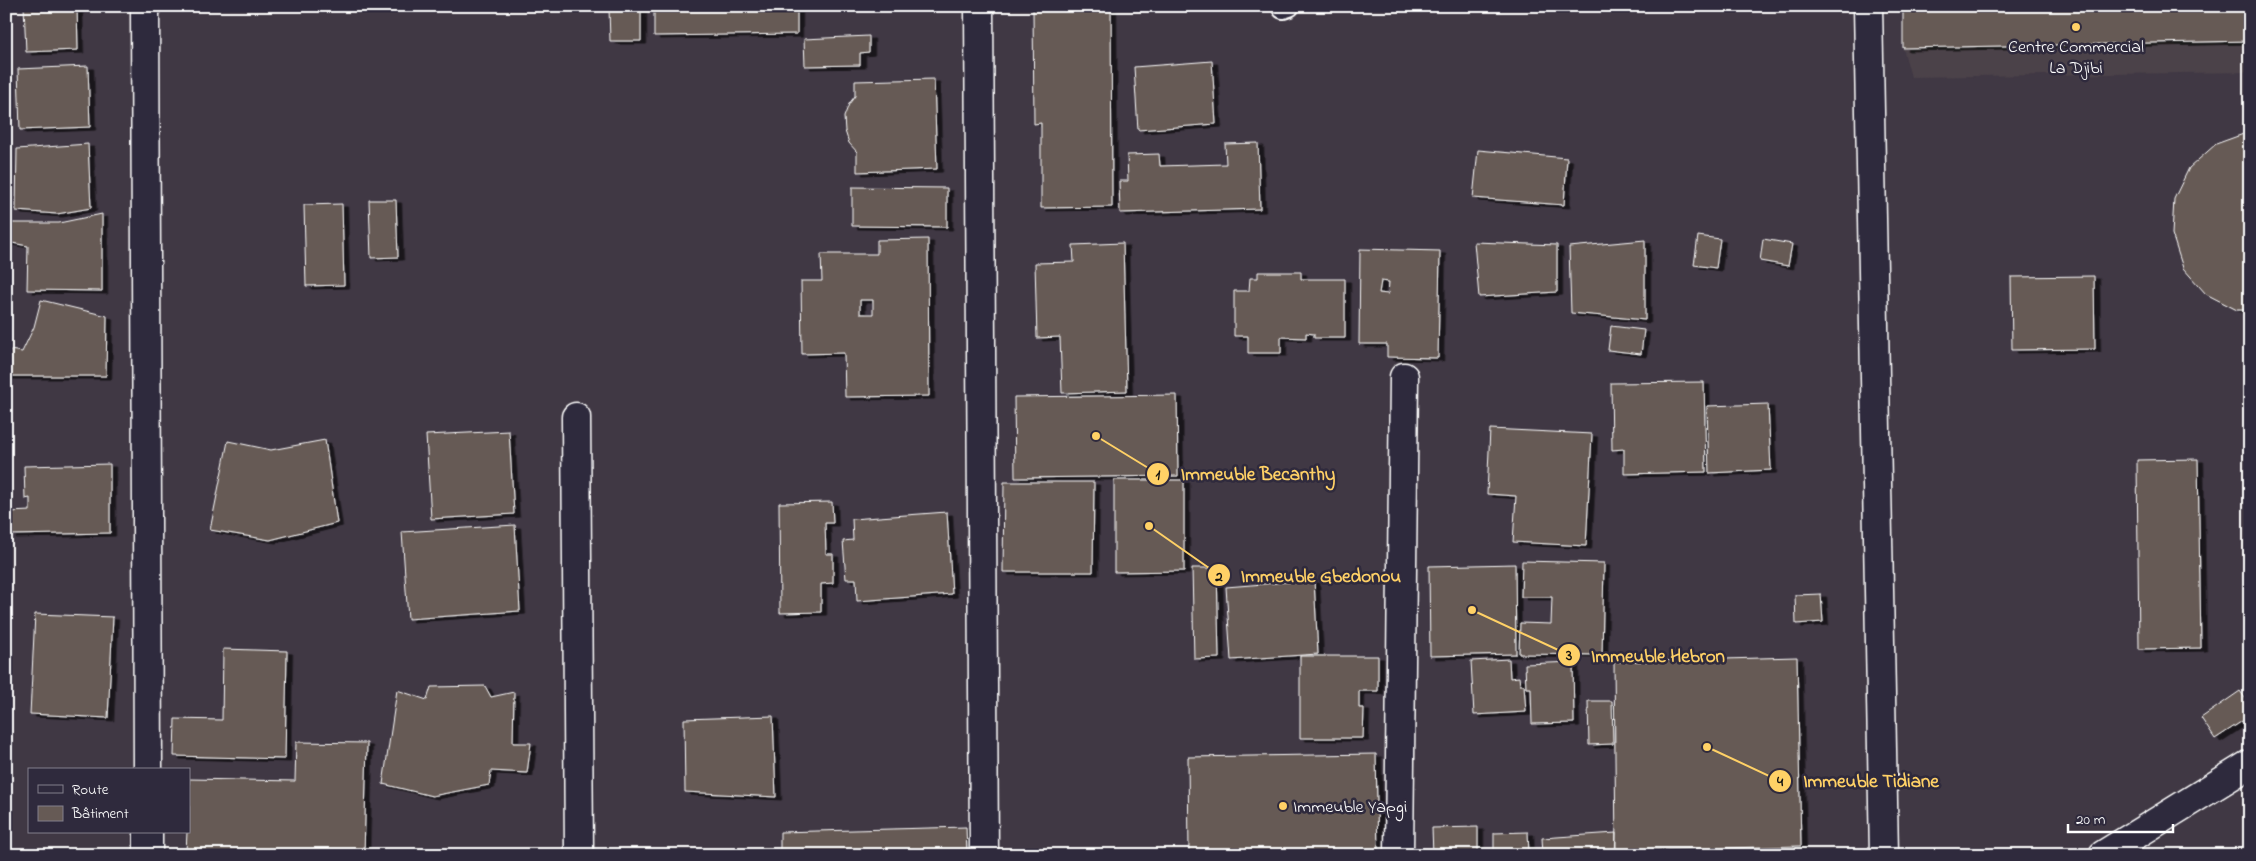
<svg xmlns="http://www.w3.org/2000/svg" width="2256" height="861" font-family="'Indie Flower',sans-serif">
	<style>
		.built { fill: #4b4249 }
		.building { fill: #665a55; stroke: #fff; fill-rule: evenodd; filter: url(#shadow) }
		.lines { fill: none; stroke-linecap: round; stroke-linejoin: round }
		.lane-casing { stroke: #fff; stroke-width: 24 }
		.street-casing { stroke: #fff; stroke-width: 31 }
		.lane { stroke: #2f2a3d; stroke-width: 20 }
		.street { stroke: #2f2a3d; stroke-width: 28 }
		.poi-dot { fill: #ffd166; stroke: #2f2a3d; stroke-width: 2 }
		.labels { text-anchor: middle; stroke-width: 5; stroke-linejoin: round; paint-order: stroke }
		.poi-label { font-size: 18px; fill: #fff; stroke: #2f2a3d }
		.leader { fill: none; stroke: #ffd166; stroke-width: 2 }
		.callout-dot { fill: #ffd166; stroke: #2f2a3d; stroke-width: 2 }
		.mark-label { font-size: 15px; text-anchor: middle; font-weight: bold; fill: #111 }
		.callout-label { font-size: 19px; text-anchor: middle; font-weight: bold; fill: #ffd166; stroke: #2f2a3d; stroke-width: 5; stroke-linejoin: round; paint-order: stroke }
	</style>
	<defs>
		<filter id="shadow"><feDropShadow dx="5.5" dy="3" stdDeviation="0" flood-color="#0009"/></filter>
	</defs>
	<rect width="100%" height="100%" fill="#403844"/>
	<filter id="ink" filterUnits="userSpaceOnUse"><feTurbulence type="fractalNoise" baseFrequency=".02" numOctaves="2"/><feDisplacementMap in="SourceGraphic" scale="10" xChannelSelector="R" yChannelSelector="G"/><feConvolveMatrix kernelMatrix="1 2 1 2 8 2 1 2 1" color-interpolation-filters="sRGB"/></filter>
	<g filter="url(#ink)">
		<!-- built -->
		<path class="built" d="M1903,6H2250V72L1911,77L1903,48Z"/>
		<!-- building -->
		<path class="building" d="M24,6H77L78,50L26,52Z
			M654,6H797V34L654,36Z
			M1903,6H2250V41L1903,48Z
			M641,7V41H610L609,8Z
			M1111,8L1112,207L1041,208V123L1034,124L1033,9Z
			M869,36V52L860,53V65L805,66L804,39Z
			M1212,61L1216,124L1138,130L1134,67Z
			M88,66L90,127L20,130L18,69Z
			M934,79L937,169L857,172V152L849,143L845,131L844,117L849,104L855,96V81Z
			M2249,132H2250V310H2237L2206,294L2183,268L2172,234L2174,199L2189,168L2216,144Z
			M1258,143L1260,209L1120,213L1119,181H1128L1127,155L1159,154L1160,166L1226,164L1225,144Z
			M88,144L91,208L57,214L16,211L17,149Z
			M1478,150L1567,158L1564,205L1473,198Z
			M852,187L947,188V227L852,226Z
			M369,200H396L398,257L371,258Z
			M342,204L344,285L306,286L304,205Z
			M102,214V291L27,290L28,246L7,242L8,223H59Z
			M1698,236L1720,239L1716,268L1694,265Z
			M928,239L929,396L845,397L844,353L802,354L801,281H822L821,254H877V240ZM860,300H873V314H860Z
			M1763,239L1792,244L1788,266L1760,261Z
			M1645,240V320L1571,313L1569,247Z
			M1474,242L1557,245V292L1479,297Z
			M1123,243L1127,391L1062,393L1060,337L1037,338L1035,263L1074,262L1073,245Z
			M1360,249L1440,251L1438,358L1387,357V344H1359ZM1381,281L1389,282L1388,294L1379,293Z
			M1258,272H1301V279H1345V338H1314V334L1306,333V338L1281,337V353H1248V336H1234V291H1249L1250,278H1258Z
			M2094,276L2095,349L2012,350L2011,277Z
			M41,300L107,316L106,376H7L10,350L22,352L34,327Z
			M1611,326L1644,330L1641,354L1608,350Z
			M1704,382L1706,472L1624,474V449L1612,450L1611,383Z
			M1177,395L1178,476L1015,478L1014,397Z
			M1768,404L1771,470L1709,473L1707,406Z
			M1490,429L1592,434L1586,546L1513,542L1516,496L1487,494Z
			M509,431L514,514L431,519L426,435Z
			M325,440L337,523L270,540L210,530L228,441L271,450Z
			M2198,459L2201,648L2139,649L2137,460Z
			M110,464V533L11,535L10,512L30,511V498L25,499L24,466Z
			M1114,480H1184V571L1114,572Z
			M1004,482H1094L1093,572H1003Z
			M832,502L833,523H825L826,554H833V583L821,584V612L780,613L779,503Z
			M947,512L952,594L857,601L856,579H846L843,541L853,540L852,519Z
			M515,525L520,611L408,619L402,532Z
			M1522,561L1604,563L1602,655L1519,654L1520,623L1551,624L1552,597H1521Z
			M1515,564L1516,654L1430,656L1429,566Z
			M1192,568H1217L1219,658L1194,659Z
			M1314,580L1318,654L1231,660L1226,587Z
			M1821,594L1823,622L1796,624L1795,595Z
			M35,614L113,617L108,718L30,714Z
			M223,649L287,651L285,759L174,756L175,719L222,720Z
			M1300,656H1378V691H1359V708H1364L1363,738H1300Z
			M1797,657L1801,846L1616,851L1614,662Z
			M1509,659L1510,678L1519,677L1520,685H1524L1526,712L1474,715L1471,661Z
			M1573,662L1574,723L1532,724L1531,688H1526L1525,664Z
			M485,686L491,697L514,692L513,743H531L527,773L491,771L489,785L432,796L383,784L397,690L427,700L431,687Z
			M2240,691L2250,705V716L2215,739L2201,718Z
			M1588,701H1612L1613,744L1589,745Z
			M773,716L776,797L685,792L684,719Z
			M296,742L367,743L364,855L186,852L187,832H189V779L295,781Z
			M1376,754L1378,855H1189L1188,757Z
			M966,827L967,855H780V832Z
			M1478,827V855H1433L1432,828Z
			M1528,832L1529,855H1494V833Z
			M1616,833L1615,855H1543L1542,838Z"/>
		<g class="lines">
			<!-- lane casing -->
			<g class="lane-casing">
				<path id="lane" d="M1283,8L1289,6"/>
			</g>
			<!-- street casing -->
			<g class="street-casing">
				<path id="street" d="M145,6L148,770
					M979,6L984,855
					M1868,6L1884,855
					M576,417L579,855
					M148,832V855
					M1399,855L1404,377
					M2103,855L2250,764"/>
			</g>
			<!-- lane -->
			<use href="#lane" class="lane"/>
			<!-- street -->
			<use href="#street" class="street"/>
		</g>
	</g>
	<!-- markers -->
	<g class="poi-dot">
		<circle cx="2076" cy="27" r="5"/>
		<circle cx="1283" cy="806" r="5"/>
	</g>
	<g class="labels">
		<!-- poi labels -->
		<g class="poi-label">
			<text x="2076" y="52">Centre Commercial<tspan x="2076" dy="21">La Djibi</tspan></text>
			<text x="1293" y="812" text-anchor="start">Immeuble Yapgi</text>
		</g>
	</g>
	<!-- callouts -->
	<path class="leader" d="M1096 436L1158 474M1149 526L1219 575M1472 610L1569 655M1707 747L1780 781"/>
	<g class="callout-dot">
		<circle cx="1096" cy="436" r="5"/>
		<circle cx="1149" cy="526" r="5"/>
		<circle cx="1472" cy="610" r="5"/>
		<circle cx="1707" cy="747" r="5"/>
		<circle cx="1158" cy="474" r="12"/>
		<circle cx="1219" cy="575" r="12"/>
		<circle cx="1569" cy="655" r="12"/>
		<circle cx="1780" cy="781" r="12"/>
	</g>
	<g class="mark-label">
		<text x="1158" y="479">1</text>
		<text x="1219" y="581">2</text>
		<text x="1569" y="660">3</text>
		<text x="1780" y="786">4</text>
	</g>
	<g class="callout-label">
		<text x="1258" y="480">Immeuble Becanthy</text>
		<text x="1321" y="582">Immeuble Gbedonou</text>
		<text x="1658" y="662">Immeuble Hebron</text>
		<text x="1871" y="787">Immeuble Tidiane</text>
	</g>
	<!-- margin -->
	<rect width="2256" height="861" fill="none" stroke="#2f2a3d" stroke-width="25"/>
	<rect x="12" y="12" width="2231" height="836" fill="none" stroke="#fff" stroke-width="2" filter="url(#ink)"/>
	<!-- legend -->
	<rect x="28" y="768" width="162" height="65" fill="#2f2a3d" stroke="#827f8b"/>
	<rect x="38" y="785" width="25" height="8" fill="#2f2a3d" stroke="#827f8b"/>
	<text x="72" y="794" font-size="15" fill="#ffffff">Route</text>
	<rect x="38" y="806" width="25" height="15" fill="#665a55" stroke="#827f8b"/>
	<text x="72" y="818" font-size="15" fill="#ffffff">Bâtiment</text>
	<!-- scale -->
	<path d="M2068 824v8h105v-8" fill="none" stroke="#ffffff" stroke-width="2.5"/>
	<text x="2076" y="824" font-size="15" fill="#ffffff" stroke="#2f2a3d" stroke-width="4" paint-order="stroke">20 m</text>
</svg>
